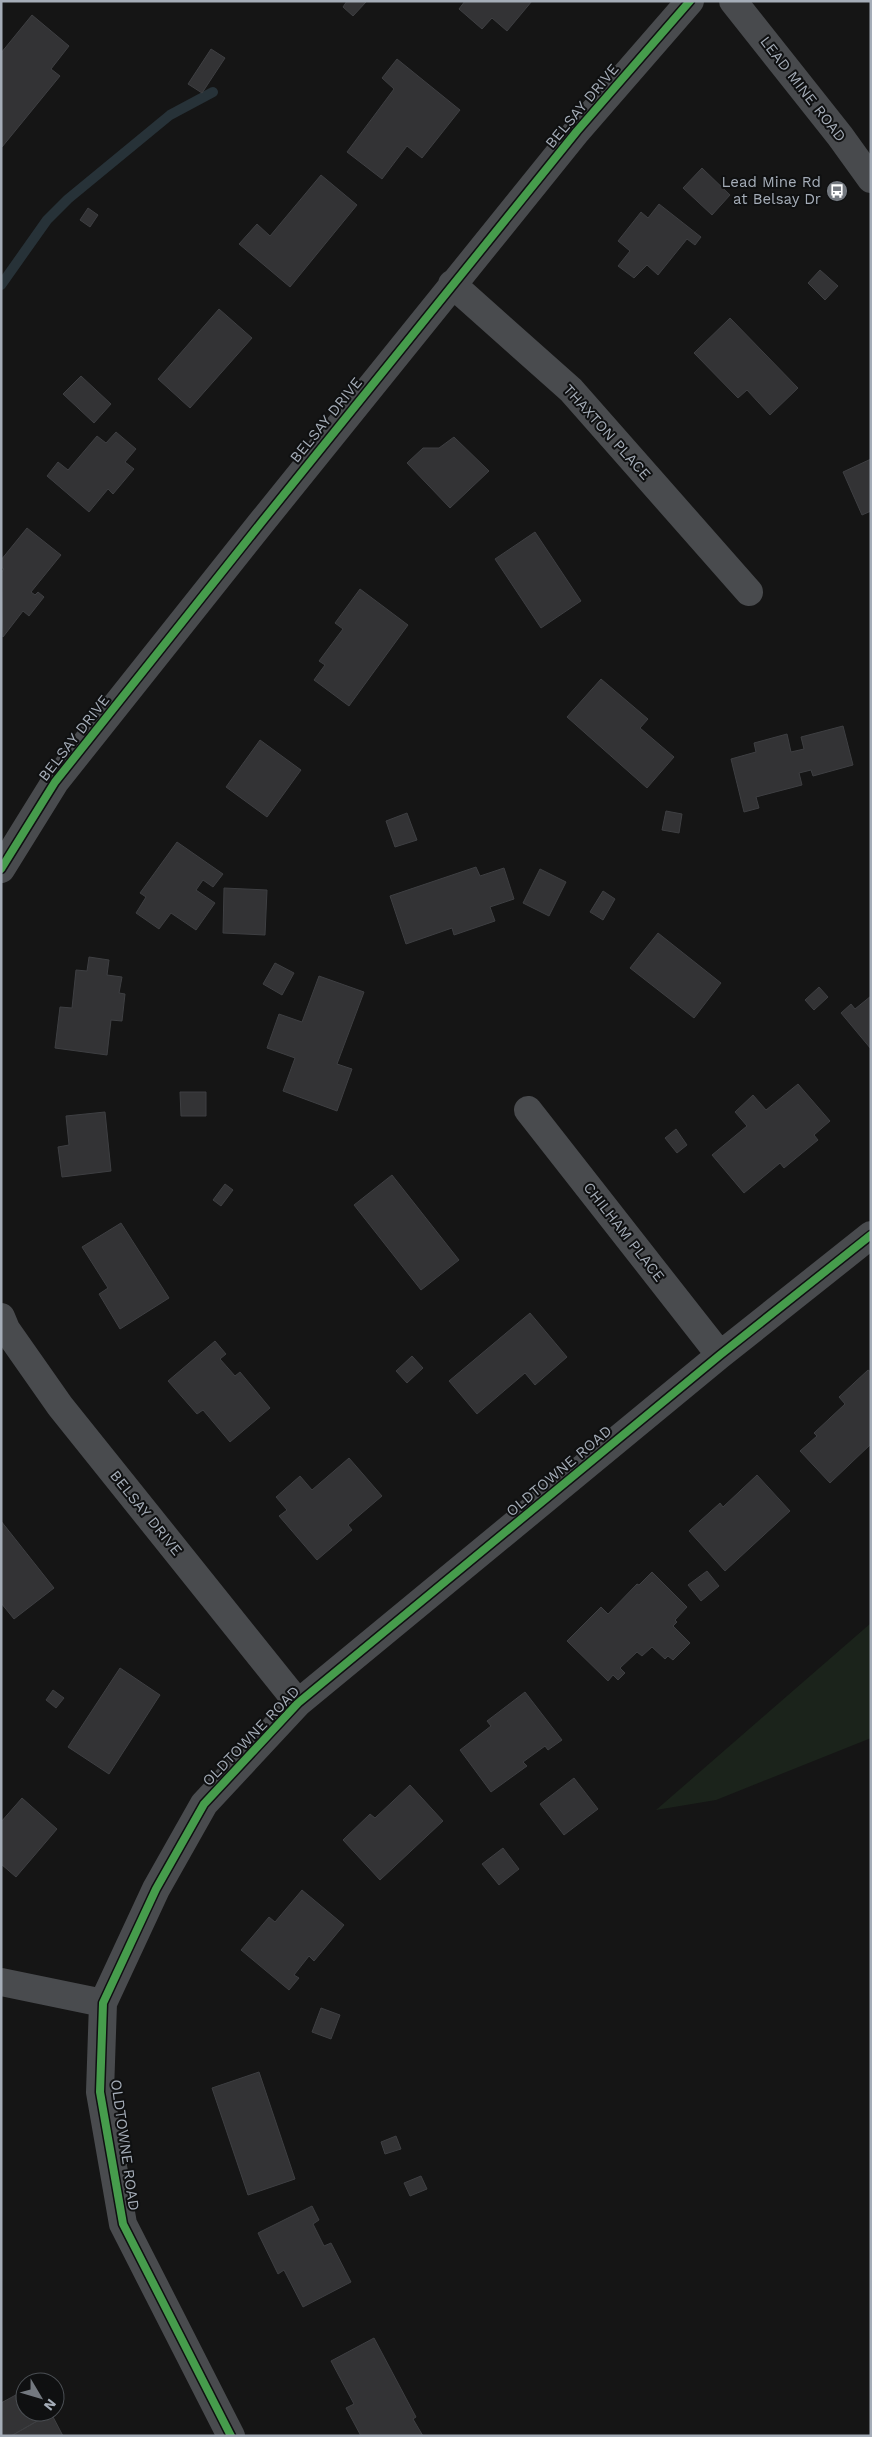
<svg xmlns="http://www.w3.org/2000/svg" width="872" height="2437" font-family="'Work Sans',sans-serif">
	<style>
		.green { fill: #1b231b }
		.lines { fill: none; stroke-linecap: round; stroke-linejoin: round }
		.stream { stroke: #273238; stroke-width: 10 }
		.building { fill: #333335; stroke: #3e3f42 }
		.street { stroke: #494b4e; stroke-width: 28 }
		.secondary { stroke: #484a4d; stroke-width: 28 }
		.cycleway-casing { stroke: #0f1011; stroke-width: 11 }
		.cycleway { stroke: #469c4c; stroke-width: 8 }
		.labels { text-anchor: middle; stroke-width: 4; stroke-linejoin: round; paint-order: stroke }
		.street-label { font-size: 15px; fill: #a5adb8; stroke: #0f1011 }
		.poi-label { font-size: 15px; fill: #a5adb8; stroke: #0f1011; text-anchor: end }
	</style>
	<rect width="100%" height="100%" fill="#151515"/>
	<!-- green -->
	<path class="green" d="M871,1623V1738L716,1800L656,1810Z"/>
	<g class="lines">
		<!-- stream -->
		<path class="stream" d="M1,285L47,220L68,199L170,115L213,92"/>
	</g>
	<!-- building -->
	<path class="building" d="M347,1H365L366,2L353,16L343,7Z
		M465,1H532L507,31L492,18L482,29L459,9Z
		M32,15L69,46L51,69L60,76L2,147L1,53Z
		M211,49L225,58L202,93L188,84Z
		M397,59L460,110L422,158L407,146L382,179L347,152L394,89L382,78Z
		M702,168L730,195L712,215L683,188Z
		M321,175L357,205L290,287L239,244L257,224L270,236Z
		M659,204L701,237L695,245L687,239L658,275L647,265L634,278L618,266L630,251L618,241L641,212L648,218Z
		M88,208L98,215L90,227L80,220Z
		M820,270L838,286L825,300L808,283Z
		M219,309L252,338L190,408L158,379Z
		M730,318L798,388L770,415L747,390L738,398L694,353Z
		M81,376L111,404L94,423L63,394Z
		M116,432L136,449L125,462L134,469L113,494L108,489L89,512L47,476L58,462L68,470L97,436L106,443Z
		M454,437L489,471L450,508L407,463L423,448H439Z
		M871,459V511L862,515L843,472Z
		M27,528L61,555L31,592L35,595L38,592L44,597L29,616L23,611L3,637L1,573L4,569L1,567V560Z
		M535,532L581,601L541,628L495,559Z
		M360,589L408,625L349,706L314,680L325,665L319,661L343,629L335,623Z
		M601,679L648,719L640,728L674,757L647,788L567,717Z
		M843,726L853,765L813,776L811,770L799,773L802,785L756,797L759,808L744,812L731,759L756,752L754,743L787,734L791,752L804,749L801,737Z
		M260,740L301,770L267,817L226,787Z
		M666,811L682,814L679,833L662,830Z
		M407,813L417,840L395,847L386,821Z
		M177,842L223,874L213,887L203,880L196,890L215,903L196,930L171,913L159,929L136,913L146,897L140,893Z
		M476,867L480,876L504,868L514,899L490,907L495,921L454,935L452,928L406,944L390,896Z
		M540,869L566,882L549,916L523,903Z
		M224,888L267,890L265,935L223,933Z
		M603,891L615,899L603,920L590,912Z
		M658,933L721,983L694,1018L630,968Z
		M89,957L109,960L107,975L122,977L119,993L125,994L122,1021L111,1020L107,1055L55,1048L60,1007L72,1008L76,970L87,971Z
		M275,963L294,973L282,995L263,984Z
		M319,976L364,992L337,1064L352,1069L337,1111L283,1091L295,1058L267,1048L279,1014L302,1022Z
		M819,987L828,997L814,1010L805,1000Z
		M871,996V1049L841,1013L851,1004L855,1009Z
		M798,1084L830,1121L814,1135L818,1140L784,1168L780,1163L744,1193L712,1155L747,1126L735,1112L753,1095L766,1110Z
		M180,1092H206V1116H181Z
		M105,1112L111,1171L62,1177L58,1147L69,1145L66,1116Z
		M676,1129L687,1145L677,1153L665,1138Z
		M392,1175L459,1260L421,1290L354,1205Z
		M225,1184L233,1190L221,1206L213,1200Z
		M121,1223L169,1298L120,1329L99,1294L108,1288L82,1247Z
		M530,1313L567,1357L535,1385L525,1373L477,1414L449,1381Z
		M215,1341L226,1354L220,1359L235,1376L240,1372L270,1408L230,1442L203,1410L197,1414L168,1381Z
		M412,1356L423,1368L407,1383L396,1371Z
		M868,1370L871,1372V1444L830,1483L800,1451L817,1436L814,1433L845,1404L839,1397Z
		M349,1458L382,1496L348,1525L352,1530L317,1560L279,1516L287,1510L276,1497L300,1476L312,1490Z
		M757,1475L790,1511L725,1571L689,1531L720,1503L723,1507Z
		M1,1521L54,1588L14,1619L1,1603Z
		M707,1571L719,1586L701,1601L688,1585Z
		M652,1572L687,1607L675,1620L677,1622L673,1626L690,1643L673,1660L668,1656L665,1659L652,1647L642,1656L637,1652L620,1668L625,1673L618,1680L613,1675L608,1681L567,1641L601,1607L608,1614L637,1584L639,1585Z
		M120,1668L160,1695L109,1774L68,1747Z
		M53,1690L64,1698L56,1708L46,1700Z
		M525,1692L562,1740L548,1750L545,1746L523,1762L527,1766L491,1792L460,1750L491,1726L487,1721Z
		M574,1778L598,1809L564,1835L540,1804Z
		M410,1785L443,1821L380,1880L343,1840L370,1814L375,1818Z
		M22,1798L57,1829L16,1877L1,1864V1822Z
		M503,1848L519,1869L499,1885L482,1864Z
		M302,1890L344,1925L314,1961L309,1956L294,1975L299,1978L289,1990L241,1950L269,1917L275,1922Z
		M321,2008L340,2015L331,2039L312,2032Z
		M259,2072L295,2179L248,2195L212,2088Z
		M396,2136L401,2149L385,2154L381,2142Z
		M421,2176L427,2189L410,2196L404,2183Z
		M312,2206L319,2220L313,2224L324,2246L331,2243L351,2282L303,2307L284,2270L278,2274L258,2233Z
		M374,2338L416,2417L413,2419L423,2436H361L346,2408L354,2404L331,2361Z
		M25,2390V2412H44L46,2416L11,2436H1V2403Z
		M51,2413L63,2436H11L46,2416Z"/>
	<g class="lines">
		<!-- street -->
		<path class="street" d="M452,284L571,390L749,592
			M1,869L55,782L261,523L577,131L690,1
			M528,1110L720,1355
			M1,1317L6,1329L60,1406L298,1703
			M1,1982L103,2003
			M231,2436L123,2224L100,2092L103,2003L156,1889L204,1804L298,1703L720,1355L871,1235"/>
		<!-- secondary -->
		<path class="secondary" d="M733,1L840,136L871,179"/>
		<!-- cycleway casing -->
		<g class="cycleway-casing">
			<path id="cycleway" d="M1,869L55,782L261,523L577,131L690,1
				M231,2436L123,2224L100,2092L103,2003L156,1889L204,1804L298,1703L720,1355L871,1235"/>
		</g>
		<!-- cycleway -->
		<use href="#cycleway" class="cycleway"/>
	</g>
	<!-- icons -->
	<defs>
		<g id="bus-disc" transform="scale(1.125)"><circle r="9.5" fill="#73787f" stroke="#0f1011"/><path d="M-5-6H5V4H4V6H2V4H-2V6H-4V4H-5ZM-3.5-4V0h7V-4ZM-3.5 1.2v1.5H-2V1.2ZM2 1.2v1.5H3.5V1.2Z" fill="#fff"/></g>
	</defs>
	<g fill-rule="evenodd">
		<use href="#bus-disc" x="837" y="191"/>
	</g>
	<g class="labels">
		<!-- street labels -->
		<g class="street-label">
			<text transform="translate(803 89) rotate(52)" y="5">LEAD MINE ROAD</text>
			<text transform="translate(582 106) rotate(-50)" y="5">BELSAY DRIVE</text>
			<text transform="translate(326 420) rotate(-51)" y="5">BELSAY DRIVE</text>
			<text transform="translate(607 432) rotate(48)" y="5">THAXTON PLACE</text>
			<text transform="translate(74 738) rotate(-52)" y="5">BELSAY DRIVE</text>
			<text transform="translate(624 1232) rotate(52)" y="5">CHILHAM PLACE</text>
			<text transform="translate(559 1471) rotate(-40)" y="5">OLDTOWNE ROAD</text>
			<text transform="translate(146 1513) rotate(51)" y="5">BELSAY DRIVE</text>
			<text transform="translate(251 1736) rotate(-46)" y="5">OLDTOWNE ROAD</text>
			<text transform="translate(125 2145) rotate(82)" y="5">OLDTOWNE ROAD</text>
		</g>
		<!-- poi labels -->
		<g class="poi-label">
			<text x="821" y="187">Lead Mine Rd<tspan x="821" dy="17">at Belsay Dr</tspan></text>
		</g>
	</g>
	<!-- border -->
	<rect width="872" height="2437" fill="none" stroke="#a5adb8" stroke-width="5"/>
	<!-- north arrow -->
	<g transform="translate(40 2397) rotate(128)"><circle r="24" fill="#0f1011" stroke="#4b4f54"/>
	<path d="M0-4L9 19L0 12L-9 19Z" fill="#73787f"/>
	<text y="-8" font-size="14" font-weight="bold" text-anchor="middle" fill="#a5adb8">N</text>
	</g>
</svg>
